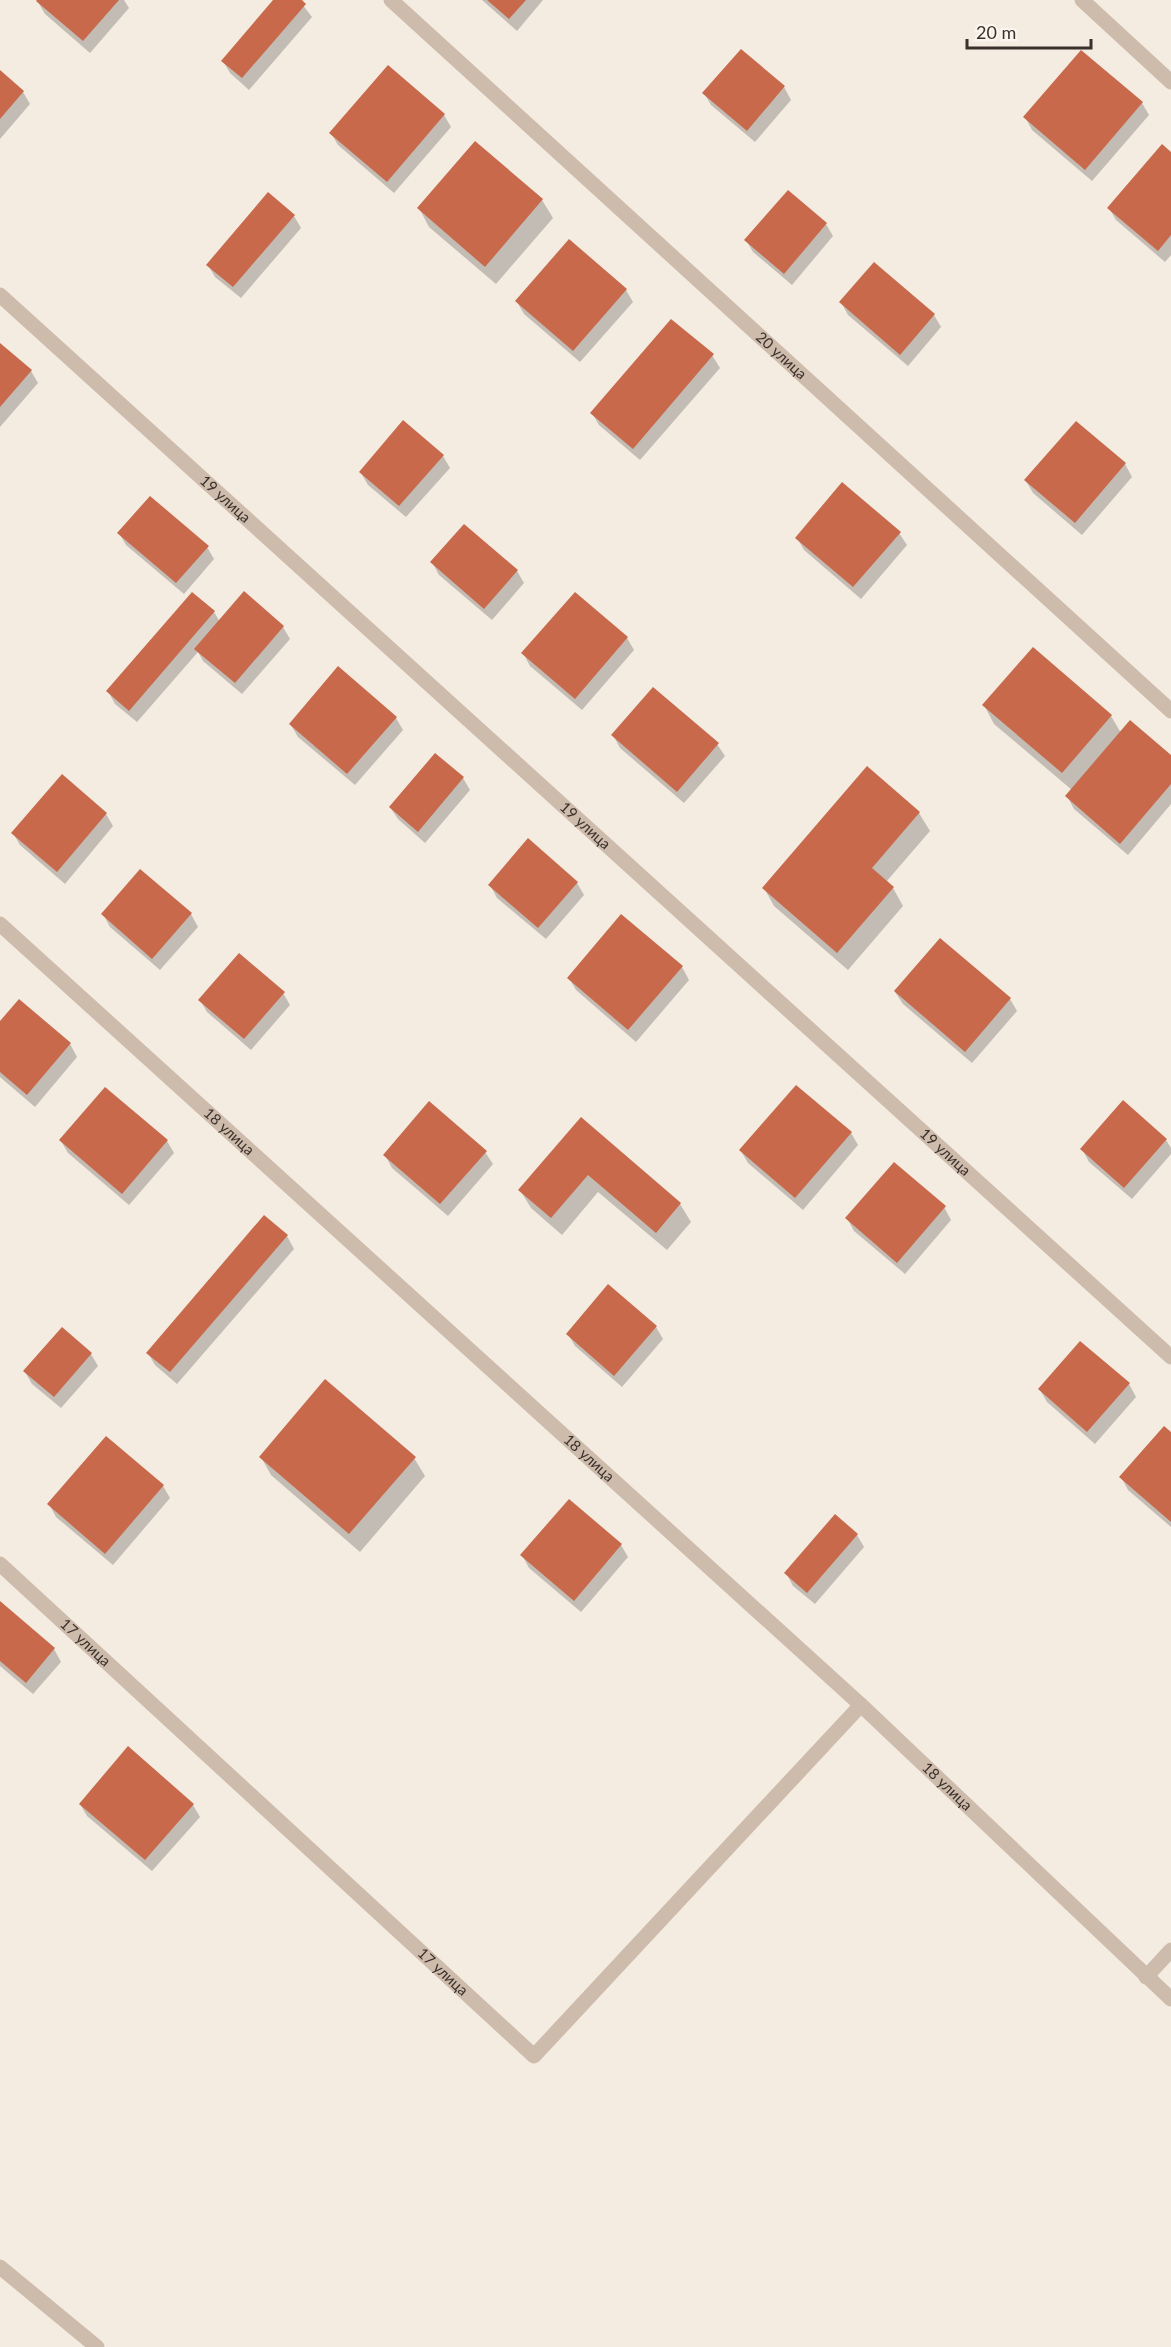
<svg xmlns="http://www.w3.org/2000/svg" width="1171" height="2347" font-family="Lato,sans-serif">
	<style>
		.shadow { fill: #0003 }
		.building { fill: #c8694b }
		.lines { fill: none; stroke-linecap: round; stroke-linejoin: round }
		.minor { stroke: #cdbbac; stroke-width: 15 }
		.labels { text-anchor: middle; stroke-width: 5; stroke-linejoin: round; paint-order: stroke }
		.street-label { font-size: 15px; fill: #3b302b; stroke: #fbf5ee }
	</style>
	<rect width="100%" height="100%" fill="#f4ebe1"/>
	<!-- shadow -->
	<path class="shadow" d="M39,0H124L129,8L90,53L45,14L38,2Z
		M275,0H299L312,17L249,90L230,73L223,61Z
		M482,0H543L517,31Z
		M0,72L23,92L30,104L0,139Z
		M784,87L791,100L755,142L711,105L704,93Z
		M1142,103L1149,115L1092,181L1032,130L1025,117Z
		M444,115L451,127L394,193L338,145L331,133Z
		M475,143L542,200L553,218L496,284L429,227L419,208Z
		M1171,154V255L1165,262L1116,220L1109,208Z
		M294,216L301,228L241,298L215,277L208,265Z
		M826,224L833,236L792,285L753,252L746,240Z
		M874,264L934,315L941,327L908,366L848,315L841,302Z
		M626,290L633,302L580,362L524,314L517,302Z
		M0,345L31,371L38,383L0,427Z
		M712,355L720,368L640,460L599,425L592,413Z
		M1076,423L1125,464L1132,477L1082,535L1033,493L1026,481Z
		M443,456L450,468L406,517L368,485L361,473Z
		M119,533L207,547L214,559L184,594L126,545Z
		M899,533L907,545L861,599L804,550L797,538Z
		M432,562L517,571L524,583L492,620L439,575Z
		M192,594L214,612L220,622L283,627L290,639L242,694L203,661L198,652L137,722L115,704L108,691Z
		M627,638L634,650L582,710L530,666L523,653Z
		M984,705L1111,716L1121,733L1171,757V804L1128,855L1074,809L1067,796L1072,790L994,724Z
		M396,718L403,730L355,785L298,737L291,725Z
		M613,735L717,744L725,756L684,803L620,748Z
		M463,778L470,790L425,843L398,819L390,807Z
		M919,813L930,831L886,882L893,888L903,906L848,970L774,906L764,888Z
		M106,814L113,826L65,884L20,845L13,833Z
		M577,883L584,895L546,939L497,898L490,885Z
		M103,914H191L198,927L160,970L110,927Z
		M622,916L682,967L689,980L636,1042L576,990L569,978Z
		M895,992L1010,999L1017,1011L972,1063L903,1004Z
		M283,993L290,1005L251,1050L207,1012L200,1000Z
		M19,1001L70,1044L77,1057L35,1107L0,1077V1023Z
		M581,1119L680,1204L691,1222L667,1250L598,1192L562,1235L531,1208L520,1190Z
		M851,1133L858,1145L803,1210L748,1163L741,1151Z
		M1166,1140L1171,1148V1154L1132,1199L1089,1162L1082,1149Z
		M61,1141H167L174,1153L129,1205L68,1153Z
		M485,1152L493,1164L448,1216L392,1168L385,1155Z
		M944,1207L951,1220L905,1274L854,1231L847,1218Z
		M287,1236L294,1249L177,1384L155,1365L148,1353Z
		M656,1327L663,1339L622,1387L575,1346L568,1334Z
		M91,1354L98,1366L61,1408L32,1384L25,1372Z
		M1129,1384L1136,1397L1095,1444L1047,1402L1040,1390Z
		M1171,1434V1527L1128,1490L1121,1477Z
		M261,1457L414,1458L425,1476L360,1552L271,1475Z
		M163,1486L170,1498L113,1565L56,1517L49,1504Z
		M857,1535L864,1547L815,1604L793,1586L786,1573Z
		M621,1545L628,1557L581,1612L529,1568L522,1555Z
		M0,1603L54,1649L61,1662L33,1694L0,1666Z
		M80,1804L193,1805L200,1817L152,1871L87,1816Z"/>
	<!-- building -->
	<path class="building" d="M37,0H119L83,41L36,1Z
		M273,0H302L306,4L242,78L221,61Z
		M487,0H526L509,19Z
		M741,49L785,86L747,131L702,93Z
		M1081,50L1143,102L1085,170L1023,117Z
		M388,65L445,114L387,182L329,133Z
		M0,70L24,91L0,119Z
		M475,141L543,199L485,267L417,208Z
		M1162,144L1171,152V235L1158,251L1107,208Z
		M788,190L827,223L784,274L744,240Z
		M268,192L295,215L233,287L206,265Z
		M569,239L627,289L573,351L515,301Z
		M874,262L935,314L900,355L839,302Z
		M671,319L714,354L633,449L590,413Z
		M0,343L32,370L0,407Z
		M403,420L444,455L399,506L359,472Z
		M1076,421L1126,463L1075,523L1024,480Z
		M842,482L901,532L853,587L795,538Z
		M150,496L209,546L176,583L117,533Z
		M464,524L518,570L484,609L430,562Z
		M244,591L284,626L235,683L194,649Z
		M192,592L215,611L129,711L106,691Z
		M575,592L628,637L575,699L521,653Z
		M1033,647L1112,715L1062,773L982,705Z
		M338,666L397,717L347,774L289,724Z
		M653,687L719,743L677,792L611,735Z
		M1130,720L1171,755V784L1120,844L1065,796Z
		M435,753L464,777L418,832L389,807Z
		M867,766L920,812L872,868L894,887L837,953L762,888Z
		M62,774L107,813L57,872L11,833Z
		M528,838L578,882L538,928L488,885Z
		M140,869L192,913L152,959L101,914Z
		M621,914L683,966L628,1030L567,978Z
		M940,938L1011,998L965,1052L894,991Z
		M239,953L285,992L244,1039L198,1000Z
		M19,999L71,1043L27,1095L0,1072V1021Z
		M796,1085L852,1132L795,1198L739,1150Z
		M105,1087L168,1140L122,1194L59,1140Z
		M1123,1100L1167,1139L1124,1188L1080,1149Z
		M429,1101L487,1151L440,1204L383,1155Z
		M581,1117L681,1203L656,1233L588,1175L551,1218L518,1190Z
		M894,1162L946,1206L897,1263L845,1218Z
		M264,1215L288,1235L170,1372L146,1353Z
		M608,1284L657,1326L614,1376L566,1334Z
		M62,1327L92,1353L54,1397L23,1371Z
		M1080,1341L1130,1383L1087,1432L1038,1389Z
		M325,1379L416,1457L349,1534L259,1457Z
		M1164,1426L1171,1432V1522L1119,1477Z
		M106,1436L164,1485L105,1554L47,1504Z
		M569,1499L622,1544L574,1601L520,1555Z
		M835,1514L858,1534L807,1593L784,1573Z
		M0,1601L55,1648L26,1683L0,1661Z
		M128,1746L194,1804L145,1860L79,1804Z"/>
	<g class="lines">
		<!-- minor -->
		<g class="minor">
			<path id="s1" d="M391,0L1171,711"/>
			<path d="M1082,0L1171,82"/>
			<path id="s2" d="M0,295L1171,1357"/>
			<path id="s3" d="M0,924L861,1705L1171,1999"/>
			<path id="s4" d="M0,1564L534,2056L861,1705"/>
			<path d="M1146,1977L1171,1950"/>
			<path d="M0,2267L97,2347"/>
		</g>
	</g>
	<g class="labels">
		<!-- street labels -->
		<g class="street-label">
			<text dy="5" stroke="none"><textPath href="#s1" startOffset="528">20 улица</textPath></text>
			<text dy="5" stroke="none"><textPath href="#s2" startOffset="304">19 улица</textPath></text>
			<text dy="5" stroke="none"><textPath href="#s2" startOffset="790">19 улица</textPath></text>
			<text dy="5" stroke="none"><textPath href="#s3" startOffset="309">18 улица</textPath></text>
			<text dy="5" stroke="none"><textPath href="#s2" startOffset="1276">19 улица</textPath></text>
			<text dy="5" stroke="none"><textPath href="#s3" startOffset="795">18 улица</textPath></text>
			<text dy="5" stroke="none"><textPath href="#s4" startOffset="116">17 улица</textPath></text>
			<text dy="5" stroke="none"><textPath href="#s3" startOffset="1281">18 улица</textPath></text>
			<text dy="5" stroke="none"><textPath href="#s4" startOffset="602">17 улица</textPath></text>
		</g>
	</g>
	<!-- scale -->
	<path d="M967 39v9h124v-9" fill="none" stroke="#3b302b" stroke-width="3"/>
	<text x="976" y="39" font-size="18" fill="#3b302b" stroke="#fbf5ee" stroke-width="4.5" paint-order="stroke">20 m</text>
</svg>
